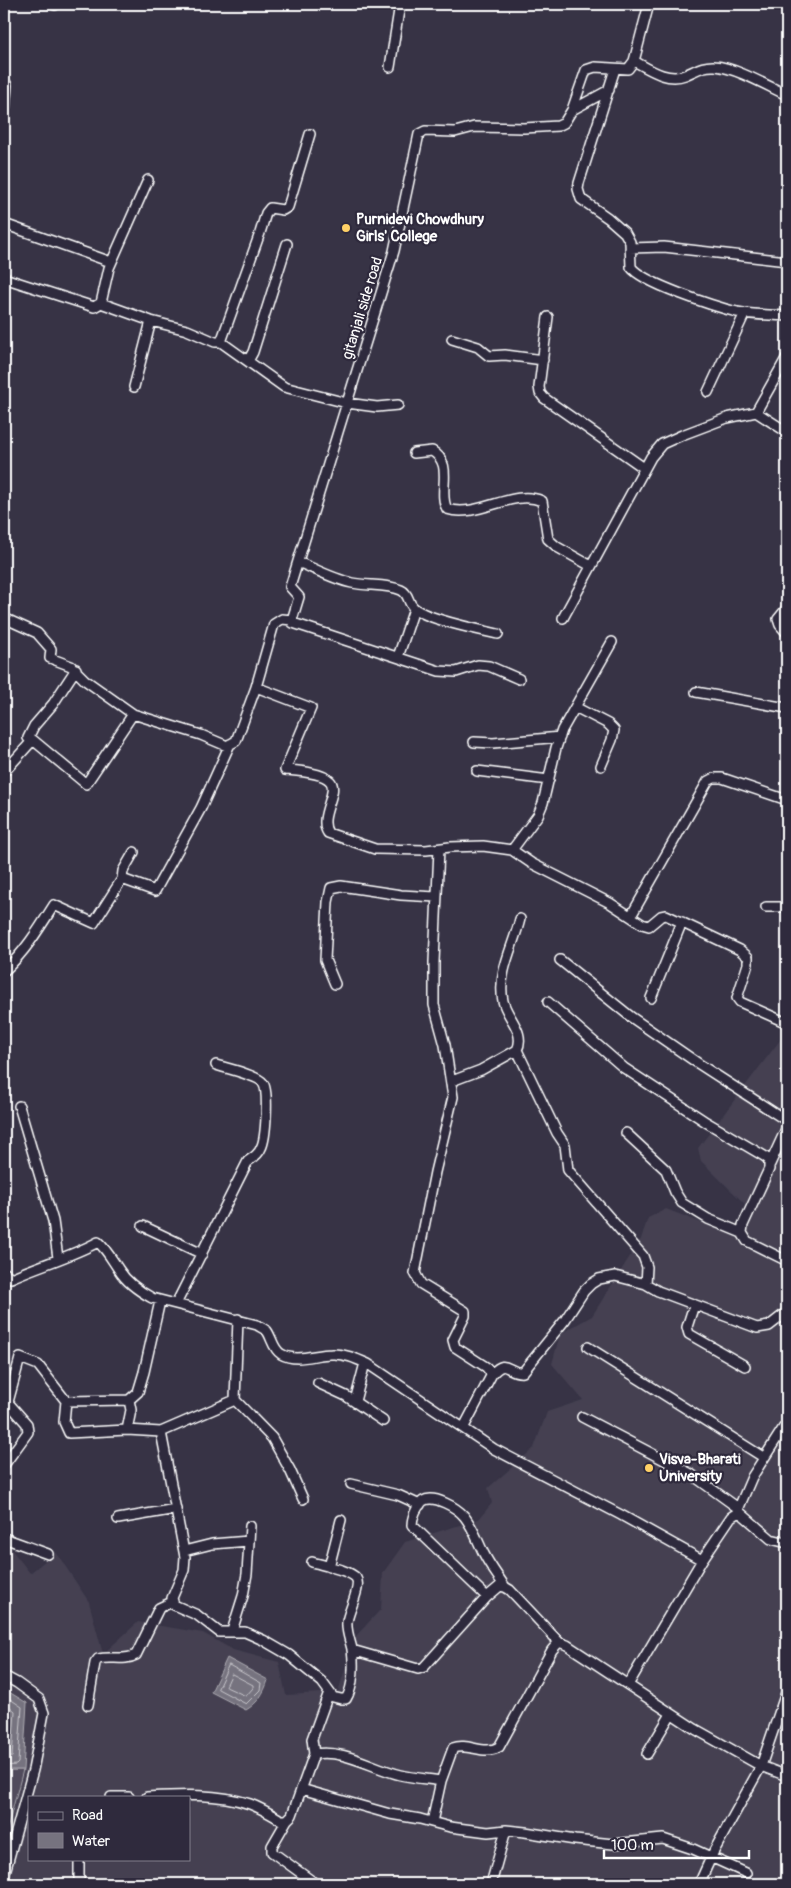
<svg xmlns="http://www.w3.org/2000/svg" width="791" height="1888" font-family="Pangolin,sans-serif">
	<style>
		.built { fill: #444051; fill-rule: evenodd }
		.green { fill: #514c5c; stroke: #a8a6ae }
		.water { fill: #76737f; stroke: #adabb2 }
		.lines { fill: none; stroke-linecap: round; stroke-linejoin: round }
		.shore { stroke: #c8c7cc; stroke-width: 1 }
		.street-casing { stroke: #fff; stroke-width: 12 }
		.street { stroke: #2f2a3d; stroke-width: 9 }
		.poi-dot { fill: #ffd166; stroke: #2f2a3d; stroke-width: 2 }
		.labels { text-anchor: middle; stroke-width: 4.5; stroke-linejoin: round; paint-order: stroke }
		.poi-label { font-size: 15px; font-weight: bold; fill: #fff; stroke: #2f2a3d; text-anchor: start }
		.street-label { font-size: 15px; fill: #fff; stroke: #2f2a3d }
	</style>
	<rect width="100%" height="100%" fill="#373345"/>
	<filter id="ink" filterUnits="userSpaceOnUse"><feTurbulence type="fractalNoise" baseFrequency=".02" numOctaves="2"/><feDisplacementMap in="SourceGraphic" scale="10" xChannelSelector="R" yChannelSelector="G"/><feConvolveMatrix kernelMatrix="1 2 1 2 8 2 1 2 1" color-interpolation-filters="sRGB"/></filter>
	<g filter="url(#ink)">
		<!-- built -->
		<path class="built" d="M787,1031V1884H4V1540L30,1573L56,1552L89,1602L103,1654L138,1622L203,1633L233,1650L279,1662L286,1695L338,1692L355,1637L381,1609L383,1573L405,1542L479,1519L492,1503L488,1488L534,1448L547,1412L583,1400L552,1364L560,1334L592,1316L641,1239L648,1218L666,1209L723,1231L742,1222L747,1206L701,1161L698,1148ZM29,1797H189V1859H29Z"/>
		<!-- green -->
		<path class="green" d="M4,1770H23L4,1841Z"/>
		<!-- water -->
		<path class="water" d="M227,1658L268,1680C264,1693 258,1703 246,1710L211,1692Z
			M4,1689L27,1703L23,1770H4Z"/>
		<g class="lines">
			<!-- shore -->
			<path class="shore" d="M229,1665L261,1683L260,1690L246,1704L218,1689Z
				M232,1674L253,1685V1688L246,1696L226,1687Z
				M4,1695L22,1707L18,1763L16,1765L4,1766
				M4,1702L15,1711L12,1757L4,1759"/>
			<!-- street casing -->
			<g class="street-casing">
				<path id="street" d="M55,5V4
					M634,61C649,69 667,82 685,75C695,71 703,65 715,66C734,67 768,86 787,95
					M390,67L400,4
					M615,69L579,183L578,189L581,199L608,218L625,233L630,242L631,267C642,283 716,307 737,312C753,315 771,315 787,316
					M4,80L7,85L4,123
					M572,110L609,90
					M148,180L109,268L101,303L151,321L187,330L215,342H221L284,387L347,403L377,407L398,405
					M4,224L111,262
					M630,248L664,247L787,261
					M4,278L94,307L101,303
					M548,317L539,387L540,393L544,398L644,468
					M452,339L478,347L489,356L505,355L543,360
					M221,342L260,233L266,213L270,208L283,210L288,207L310,134
					M248,361L253,352L287,244
					M134,387L151,321
					M708,392L745,313
					M756,412L787,432
					M414,453L432,451C455,464 437,492 447,509C478,519 513,488 542,501L548,539L557,547L591,566
					M298,562C315,569 333,579 352,583C367,586 388,584 401,590C410,594 407,603 414,608C426,619 480,630 498,634
					M787,608L778,619L780,625L787,633
					M4,618L37,633L51,649L50,658L71,666L85,680L133,714L201,735L227,746L236,741L256,687L311,708L285,770C296,771 322,772 330,781C340,791 317,817 328,833L375,849L426,850L450,847L483,846L512,850L531,863L610,903L642,924L649,926L661,916L666,915L740,950L748,957V964L737,998L740,1002L787,1023
					M563,618L651,457L662,444L682,435L727,418L756,412L787,357
					M292,620L293,623L439,671L456,672L478,665L489,666L519,679
					M398,657L414,609
					M256,687L274,624L282,619L292,620L299,597L290,587L394,251L419,134L425,131L455,132L474,127L524,128L558,126L564,123L572,110L586,70L595,67L628,69L634,61L649,4
					M696,692L787,708
					M575,707L608,724L614,730L612,740L601,766
					M33,740L28,738L34,726L53,704L76,669
					M474,742L493,743L560,737
					M477,771L549,780
					M4,772L33,740L86,784L133,714
					M439,849L434,962V1005L445,1045L453,1097L435,1172L415,1273L421,1284L465,1311V1316L453,1340L455,1347L486,1367L492,1374L464,1427
					M512,850L538,815L543,803L556,748L562,730L612,642
					M122,879L123,871L134,852
					M766,907H787
					M631,916L708,781L714,778H722L787,800
					M560,960L631,1017L699,1064L787,1121
					M4,971C25,952 39,929 54,905L94,923L122,879L155,891L201,808L230,744
					M335,984L325,960L328,902L331,888L341,886L401,895L436,897
					M651,998L682,922
					M548,1002L624,1068L706,1122L764,1156L769,1160V1169L743,1225L742,1233L747,1241L787,1261
					M517,1050L557,1133L565,1145L568,1170L643,1256L647,1267L646,1284
					M452,1081L481,1070L517,1050C526,1032 507,1018 503,1001C497,973 514,945 520,919
					M19,1106L53,1221L58,1258
					M626,1133L666,1170L675,1192L682,1203L708,1219L742,1233
					M770,1164L787,1127
					M143,1226L202,1254
					M4,1272L11,1278C40,1265 70,1257 98,1242C107,1250 112,1260 119,1270C127,1283 139,1291 152,1298L257,1325C260,1327 265,1329 267,1331C272,1338 273,1349 281,1354C297,1363 315,1354 331,1354C344,1353 357,1359 368,1364L494,1449L621,1515L702,1560L731,1517L737,1513L742,1514L771,1539L787,1543
					M176,1304L248,1161C253,1158 259,1154 261,1148C266,1139 269,1091 263,1083C259,1076 226,1068 216,1065
					M694,1305L687,1327L689,1334L745,1366
					M238,1319L235,1400L272,1438L290,1470L303,1499
					M588,1347L763,1457
					M492,1374C507,1357 507,1374 523,1372L565,1320L584,1291L591,1284L599,1279L615,1276L646,1284L658,1291L757,1328L769,1326L787,1312
					M318,1383L346,1396L383,1421
					M66,1401L129,1400L138,1392L144,1372L160,1301
					M355,1401L365,1363
					M8,1402L20,1358L38,1365L66,1401L64,1422L69,1433L127,1430L161,1432L235,1400
					M582,1417L691,1474L738,1508
					M127,1430L131,1410L129,1400
					M161,1432L185,1557L184,1570L172,1598L174,1605L197,1615L219,1632H245L263,1640L289,1655L322,1682L333,1697L341,1699H346C354,1686 354,1663 352,1649C350,1640 346,1631 347,1622C348,1611 362,1587 356,1578C350,1570 322,1565 312,1562
					M4,1465L28,1432L27,1424L4,1398
					M351,1484L398,1495L420,1505
					M737,1512L752,1477L784,1427
					M118,1519L176,1509
					M4,1538L48,1554
					M184,1551L212,1544L249,1541
					M329,1567L341,1520
					M487,1597L412,1525C412,1517 417,1506 423,1501C434,1494 457,1508 464,1516C473,1527 478,1542 484,1554C490,1566 498,1576 505,1587
					M232,1631L243,1596L247,1574L250,1526
					M352,1650L418,1669L424,1667L487,1597L500,1586L505,1587L510,1590L559,1642
					M4,1676L17,1683L39,1699L44,1713L33,1770L4,1876
					M628,1685L702,1560
					M88,1705L95,1663L98,1659C111,1656 125,1661 136,1655L159,1608L172,1602
					M314,1754L312,1739L329,1692
					M647,1754L671,1714
					M301,1789L390,1814L420,1819L450,1827L488,1832L506,1830L525,1832L575,1840L613,1844L663,1839L693,1849L746,1873
					M111,1797H129
					M147,1797C180,1795 218,1793 250,1804C261,1808 271,1814 281,1820H287L292,1815L314,1754C346,1749 371,1768 401,1775C414,1778 428,1779 441,1781L453,1748C468,1742 484,1756 499,1747L552,1650L559,1642L567,1645L695,1729L761,1766L787,1690
					M287,1820L272,1846V1852L316,1884
					M432,1822L441,1781
					M79,1884V1859
					M491,1884L506,1830
					M699,1884L714,1851L761,1766L787,1776"/>
			</g>
			<!-- street -->
			<use href="#street" class="street"/>
		</g>
	</g>
	<!-- markers -->
	<g class="poi-dot">
		<circle cx="346" cy="228" r="5"/>
		<circle cx="649" cy="1468" r="5"/>
	</g>
	<g class="labels">
		<!-- poi labels -->
		<g class="poi-label">
			<text x="356" y="224">Purnidevi Chowdhury<tspan x="356" dy="17">Girls' College</tspan></text>
			<text x="659" y="1464">Visva-Bharati<tspan x="659" dy="17">University</tspan></text>
		</g>
		<!-- street labels -->
		<g class="street-label">
			<text transform="translate(362 308) rotate(-73)" y="5">gitanjali side road</text>
		</g>
	</g>
	<!-- margin -->
	<rect width="791" height="1888" fill="none" stroke="#2f2a3d" stroke-width="20"/>
	<rect x="10" y="10" width="771" height="1868" fill="none" stroke="#fff" stroke-width="2" filter="url(#ink)"/>
	<!-- legend -->
	<rect x="28" y="1796" width="162" height="65" fill="#2f2a3d" stroke="#827f8b"/>
	<rect x="38" y="1812" width="25" height="8" fill="#2f2a3d" stroke="#827f8b"/>
	<text x="72" y="1820" font-size="15" fill="#ffffff">Road</text>
	<rect x="38" y="1833" width="25" height="15" fill="#76737f" stroke="#827f8b"/>
	<text x="72" y="1846" font-size="15" fill="#ffffff">Water</text>
	<!-- scale -->
	<path d="M604 1850v8h145v-8" fill="none" stroke="#ffffff" stroke-width="2.5"/>
	<text x="611" y="1850" font-size="15" fill="#ffffff" stroke="#2f2a3d" stroke-width="4" paint-order="stroke">100 m</text>
</svg>
